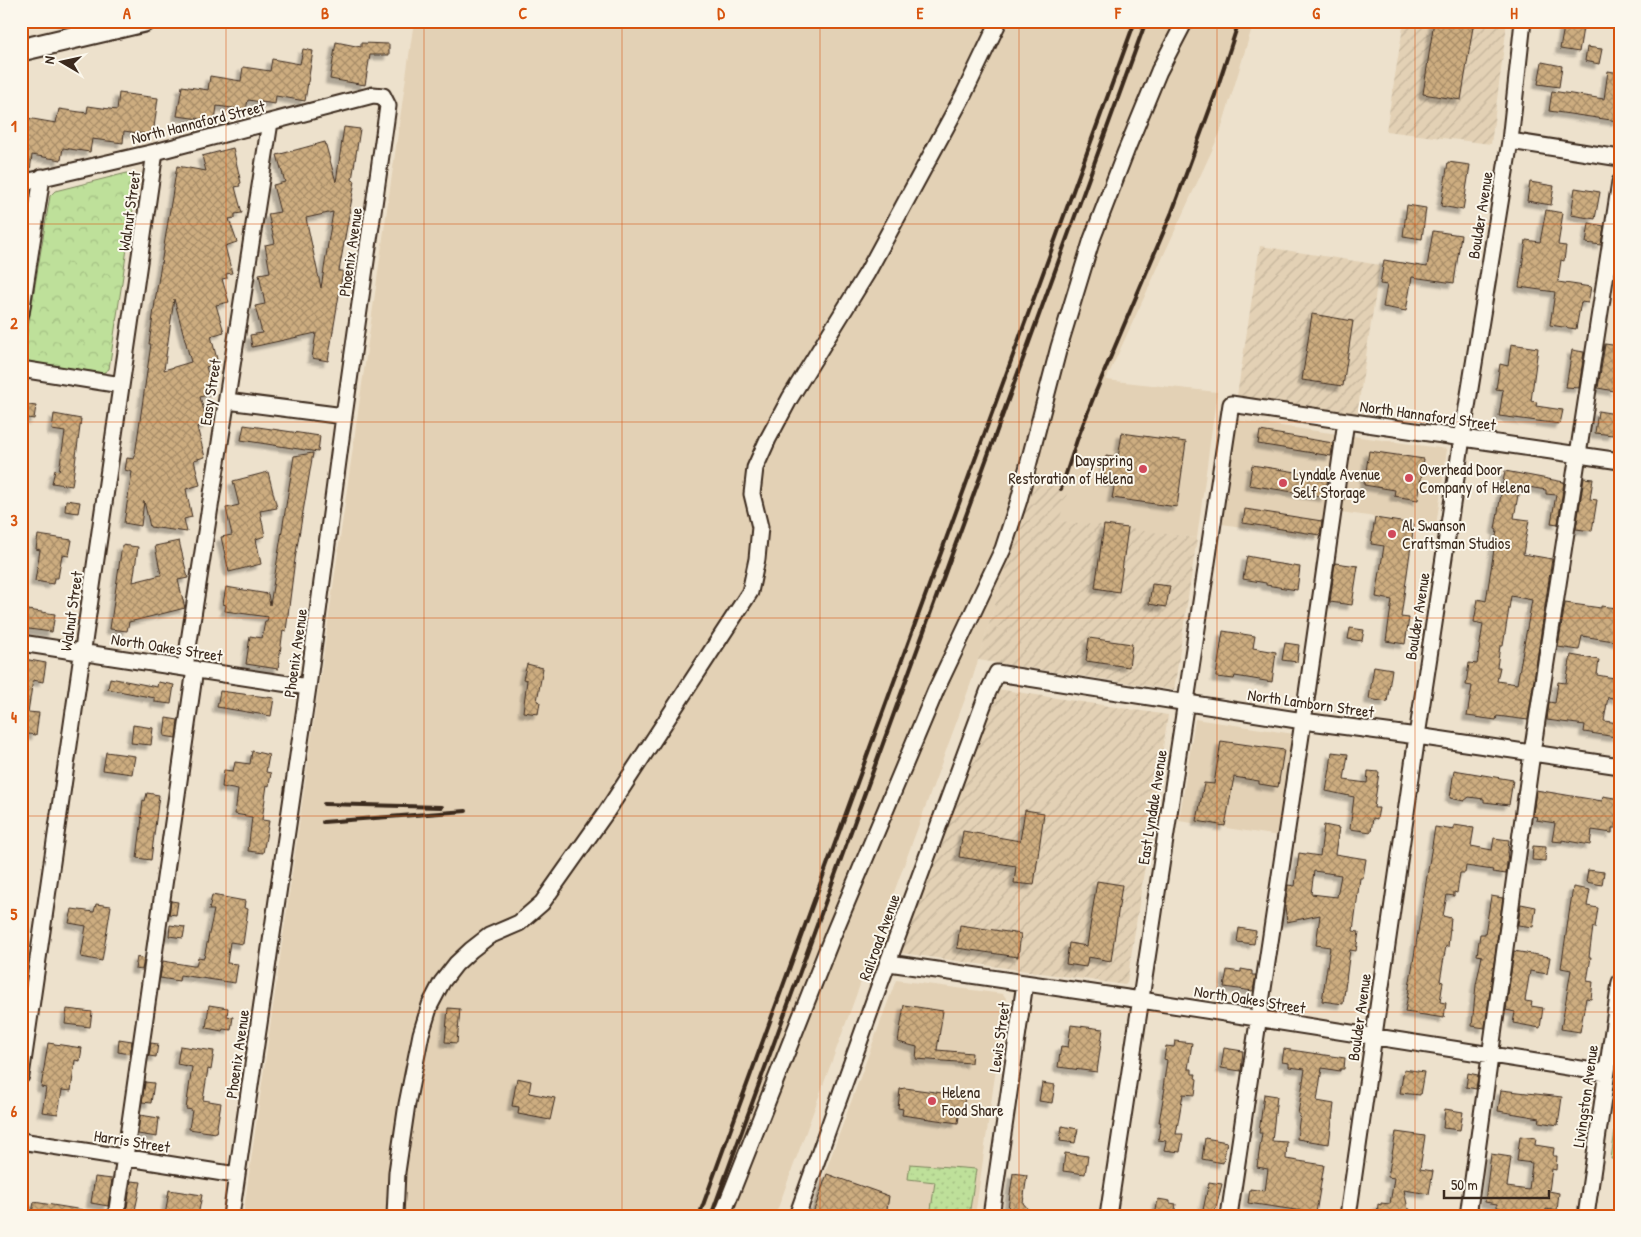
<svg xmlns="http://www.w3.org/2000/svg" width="1641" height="1237" font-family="'Patrick Hand',sans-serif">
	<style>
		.built { fill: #e3d1b5 }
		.industrial { fill: url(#industrial-furrows) }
		.park { fill: url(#park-crowns); stroke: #7c855c }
		.garden { fill: url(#garden-dots); stroke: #7c855c }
		.building { fill: url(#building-cross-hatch); stroke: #3b2a1e; fill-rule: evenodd; filter: url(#shadow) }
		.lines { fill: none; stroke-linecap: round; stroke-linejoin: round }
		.minor-casing { stroke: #3b2a1e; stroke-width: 19 }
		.highway-casing { stroke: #3b2a1e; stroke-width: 25 }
		.minor { stroke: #fbf7ec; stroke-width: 15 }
		.highway { stroke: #fbf7ec; stroke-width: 21 }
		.rail { stroke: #3b2a1e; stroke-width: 4 }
		.grid { fill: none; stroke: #d7540e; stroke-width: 1; stroke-opacity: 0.55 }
		.poi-dot { fill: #d1495b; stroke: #fbf7ec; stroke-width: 2 }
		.labels { text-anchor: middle; stroke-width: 4; stroke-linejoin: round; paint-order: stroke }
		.street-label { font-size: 16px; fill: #3b2a1e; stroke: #fbf7ec }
		.poi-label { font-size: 16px; fill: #3b2a1e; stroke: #fbf7ec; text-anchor: start }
		.neatline { fill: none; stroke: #d7540e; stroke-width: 2 }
		.grid-label { font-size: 16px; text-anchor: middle; font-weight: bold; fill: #d7540e }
	</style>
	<defs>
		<pattern id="industrial-furrows" width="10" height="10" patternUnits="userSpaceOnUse" patternTransform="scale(1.25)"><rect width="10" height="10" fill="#e3d1b5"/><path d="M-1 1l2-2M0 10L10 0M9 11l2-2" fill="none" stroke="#c4b49b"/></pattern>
		<pattern id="park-crowns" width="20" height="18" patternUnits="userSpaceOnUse" patternTransform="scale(1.25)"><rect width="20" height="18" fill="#bee09a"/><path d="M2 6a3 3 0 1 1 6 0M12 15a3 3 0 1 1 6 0" fill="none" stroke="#a4c084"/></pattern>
		<pattern id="garden-dots" width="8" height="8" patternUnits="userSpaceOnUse" patternTransform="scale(1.25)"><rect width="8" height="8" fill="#bee09a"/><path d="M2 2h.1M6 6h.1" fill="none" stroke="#a4c084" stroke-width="1.8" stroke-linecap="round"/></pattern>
		<pattern id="building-cross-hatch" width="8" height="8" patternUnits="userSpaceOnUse" patternTransform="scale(1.25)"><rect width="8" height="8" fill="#cdad80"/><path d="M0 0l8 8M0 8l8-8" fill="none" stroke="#a88d68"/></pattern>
		<filter id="shadow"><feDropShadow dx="-4.5" dy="4.5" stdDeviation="1" flood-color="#0004"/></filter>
	</defs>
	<rect width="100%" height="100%" fill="#ede1cc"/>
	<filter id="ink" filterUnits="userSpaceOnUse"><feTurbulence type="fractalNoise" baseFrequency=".02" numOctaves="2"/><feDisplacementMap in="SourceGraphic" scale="10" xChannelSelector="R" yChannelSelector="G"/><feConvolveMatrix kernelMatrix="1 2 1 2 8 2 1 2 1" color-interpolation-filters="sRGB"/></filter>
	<g filter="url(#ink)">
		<!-- built -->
		<path class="built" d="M414,21H1254L1220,133L1106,380L1217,392L1197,538L1058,521L1035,474L972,680L775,1216H243Z
			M1237,420L1447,449L1436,526L1334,511L1329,540L1222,524Z
			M1195,719L1301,735L1286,837L1179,821Z
			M896,980L1003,994L1006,998L975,1216H809Z"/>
		<!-- industrial -->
		<path class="industrial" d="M1404,21H1506V32L1491,144L1386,131Z
			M1260,246L1380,265L1357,414L1237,396Z
			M1035,474L1072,477L1059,521L1108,526L1197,538L1174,690L978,660Z
			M997,689L1168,715L1127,983L1125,985L901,953Z"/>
		<!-- park -->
		<path class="park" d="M127,173L135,177L137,182L109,369L103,373L28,362L24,360L23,357L50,196L55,191Z
			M1620,1095V1160L1611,1159Z"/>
		<!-- garden -->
		<path class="garden" d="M910,1164L976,1169L969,1216H930L935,1182L908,1179Z"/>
		<!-- building -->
		<path class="building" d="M1434,21H1474L1461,100L1423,94Z
			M1565,21L1584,22L1579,52L1560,49Z
			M336,42L361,47V43L389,44V55H370L365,85L330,79Z
			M1587,47L1602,49L1599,64L1585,61Z
			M303,49L313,51L305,101L276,96L275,104L248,100L246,110L217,106L215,121L177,116L182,86L208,90L210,76L241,81L243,67L270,71L272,59L300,64Z
			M1542,62L1562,66L1559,87L1538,84Z
			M1608,71L1620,73V110L1618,121L1549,111L1552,91L1604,99Z
			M119,93L158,98L153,135L124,131L123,143L92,139L90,152L63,148L61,160L32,155L30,171L21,173V157L27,118L56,123L59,109L87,113L88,106L117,110Z
			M344,127L360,129L352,180L355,181L339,271H343L328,361L312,358L316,333L252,347L250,335L262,333L255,306L265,304L259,274L270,272L265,245L275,243L268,214L280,212L273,185L285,182L277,155L325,142L336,182ZM333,212L321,288L306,218Z
			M233,148L241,183L239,184L240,186L235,187L242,213L235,214V218L229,219L237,242L225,246L232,273L226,274L227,278L222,279L229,302L216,305L224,332L211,336L218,363L206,367L214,393L200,397L208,424L197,427L205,457L194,460L200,485L186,489L192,517L184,519L187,532L150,527L144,501L141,526L124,523L132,472L125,470L127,458L134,459L135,455L151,344H149L156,295L177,166L206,171L202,156ZM174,299L191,362L164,370Z
			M1448,162L1470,165L1463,210L1441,206Z
			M1530,182L1554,186L1551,205L1527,201Z
			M1575,188L1600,192L1595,219L1571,215Z
			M1407,205L1426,208L1422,239L1403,236Z
			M1546,210L1563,213L1558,245L1566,246L1564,261L1561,260L1558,282L1591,287L1588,303L1581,302L1576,329L1550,325L1555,292L1519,287L1526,240L1540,242Z
			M1589,223L1604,226L1601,245L1586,243Z
			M1433,231L1461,235L1454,283L1412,277L1406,311L1383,307L1387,285L1380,284L1384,260L1427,267Z
			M1312,314L1353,321L1343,386L1302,380Z
			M1511,344L1538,348L1531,401L1537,402L1536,406L1563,410L1560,424L1499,416L1503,390L1496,389L1500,364L1508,366Z
			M1605,344L1620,346V364H1618L1614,391L1598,388Z
			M1572,350L1584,352L1579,388L1566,387Z
			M21,404L36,406L34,419L21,417Z
			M1598,411L1616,414L1613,435L1595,433Z
			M54,414L81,419L72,486L52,483L55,470L59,471L65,432L52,430Z
			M244,425L320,436L318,452L241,440Z
			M1260,431L1333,443L1331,456L1258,444Z
			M1122,433L1186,442L1177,507L1112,498L1115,482L1103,480L1106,456L1118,458Z
			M1369,451L1424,459L1418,500L1394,496L1395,490L1364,485Z
			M313,453L295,559L286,631L283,630L278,669L246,664L250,636L262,638L265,621H267L268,617L225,611L226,605L223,604L226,587L268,594L270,605L294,456Z
			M1252,465L1328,477L1325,497L1249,485Z
			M1505,471L1564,482L1558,524L1551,523L1556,495L1546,494V490L1522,486L1520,496L1518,495L1514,518L1529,520L1523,554L1552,559L1528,720L1497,716L1496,720L1467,716L1472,686L1466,685L1469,663L1477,664L1483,624L1474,622L1478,599L1486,601L1493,556L1497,530L1495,529ZM1511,596L1532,600L1517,684L1497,681L1500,667H1497L1500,646H1503Z
			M268,472L277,508L260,511L265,536L256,539L261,564L229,572L221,537L232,535L226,508L239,505L233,481Z
			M1584,478L1593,479L1590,499L1597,500L1592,531L1576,529Z
			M66,500L80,502L78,513L65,511Z
			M1245,509L1322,521L1320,535L1243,523Z
			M1375,518L1414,524L1401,617L1409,618L1405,644L1386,641L1392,600L1376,597L1384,546L1371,544Z
			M1104,525L1128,528L1119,592L1095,588Z
			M38,535L72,540L69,556L62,555L58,578H54L53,584L35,581L40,550L36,549Z
			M179,541L188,578L178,580L185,608L129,622L127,631L110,629L122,545L138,547L133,582L161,575L155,546Z
			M1247,556L1268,560L1267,562L1300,567L1297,590L1266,585V583L1243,579Z
			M1335,563L1358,566L1352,605L1330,602Z
			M1152,584L1170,586L1166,607L1149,604Z
			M1565,603L1601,608V606L1617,608L1614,623L1620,624V642L1582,636L1579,650L1558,647Z
			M21,609L55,614L52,632L21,628Z
			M1350,628L1364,630L1362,641L1348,639Z
			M1223,631L1255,636L1253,648L1276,652L1272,682L1235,676L1234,679L1216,677Z
			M1089,638L1132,644L1129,667L1086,661Z
			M1285,643L1299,645L1297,662L1282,660Z
			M1571,655L1599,660L1597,675L1620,679L1617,699L1608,697L1604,721L1619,723L1616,737L1584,732L1585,725L1547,720L1549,702L1555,703L1558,682L1566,683Z
			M24,659L46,663L43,682L33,680L28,712L39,713L36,735L21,733V665H23Z
			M527,664L543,668L537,701L540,702L538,714L523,712L527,680L523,679Z
			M1374,666L1392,669L1387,702L1369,699Z
			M110,678L157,687L158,682L174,685L171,704L155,702V698L108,689Z
			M220,691L274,698L271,716L217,707Z
			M166,718L178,720L176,738L164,736Z
			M133,725L153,728L151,745L131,743Z
			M1221,741L1284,750L1278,787L1259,784V781L1234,777L1225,826L1197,821L1204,783L1214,784Z
			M252,751L269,755L266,772L271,773L269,786L267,785L262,820L269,821L263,853L248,851L252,817L235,814L238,790L222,787L224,770L233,771L235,762L250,764Z
			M106,752L135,756L132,774L103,770Z
			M1332,752L1348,754L1344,780L1367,783L1368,771L1379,772L1374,808H1379L1377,819L1373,818L1371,832L1350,829L1354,797L1326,791L1330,769Z
			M1454,770L1513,780L1509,805L1484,802V799L1469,797L1464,801L1450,798Z
			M1536,790L1602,801L1603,796L1620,799L1616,828H1612V833L1592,830L1590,845L1562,840V842L1552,841L1555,823L1536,820L1537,817L1533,816Z
			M147,793L159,795L151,860L137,858L142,818L141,817L143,800L145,801Z
			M1025,810L1044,813L1034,885L1014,883L1016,866L959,857L963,831L1020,841Z
			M1324,825L1339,828L1335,854L1366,859L1363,878H1360L1353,931L1359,932L1356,951L1350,950L1343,1004L1322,1001L1330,947L1316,945L1320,915L1287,922L1285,907L1288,885L1295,886L1299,853L1320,856ZM1314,871L1341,875L1337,897L1311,894Z
			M1454,825L1474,828L1471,846L1492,850L1494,838L1509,840L1506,874L1492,872L1493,870L1466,866L1465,873H1460L1457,893L1454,892V896L1447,895L1443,916L1451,918L1448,947L1446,946L1440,981L1443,982L1440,1002L1446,1003L1444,1018L1405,1012L1435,827L1454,830Z
			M1533,846L1546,847L1545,861L1532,860Z
			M1588,870L1604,872L1602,885L1586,882Z
			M1097,881L1122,885L1111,961L1088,957L1086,967L1066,964L1069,943L1087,946Z
			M1573,887L1590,890L1587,906L1598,908L1595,928L1593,927L1589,957H1591L1587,981L1593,982L1591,999L1586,998L1580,1032L1561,1029L1571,970L1561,968Z
			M212,895L245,901L244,908L248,909L243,944L230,942L227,963L238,964L235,983L180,975L179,981L160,978L163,961L193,966H196L198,957L204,958L214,910H209Z
			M1491,896L1503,898L1485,1028L1472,1026L1476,985L1482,956L1477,955L1480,934H1485Z
			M171,901L178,902L176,915L169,914Z
			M96,904L111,906L102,961L81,957L86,926L69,923L72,909L94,912Z
			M1521,904L1536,907L1533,927L1518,925Z
			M170,925L185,927L183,938L169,936Z
			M960,925L1021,934L1018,957L957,948Z
			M1239,928L1256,931L1254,944L1237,942Z
			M1514,951L1550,957L1547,974L1530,971L1525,1001L1532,1002L1531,1006L1543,1008L1540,1028L1513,1023L1515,1012L1506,1010Z
			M137,957L144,959L142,970L135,969Z
			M1241,969L1252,971V975H1256L1253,991L1224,987L1227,970L1241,972Z
			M209,1005L228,1008L227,1016L233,1017L231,1030L223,1029L222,1031L206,1028Z
			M904,1005L943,1011L937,1050L972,1053L971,1063L916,1059L917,1047L898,1042Z
			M448,1008L460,1009L457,1043L445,1042Z
			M67,1009L92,1012L90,1027L65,1024Z
			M1071,1025L1103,1029L1097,1072L1058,1067L1061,1046L1068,1047Z
			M119,1039L132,1041L130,1054L118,1052Z
			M1175,1041L1192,1043L1188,1069H1192V1074H1196L1195,1078L1197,1079L1195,1095L1183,1094L1176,1134H1183L1180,1152L1164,1150L1166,1141L1158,1140L1161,1122H1159L1165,1088H1163L1167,1060L1164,1059L1166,1046L1174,1047Z
			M48,1043L82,1048L80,1061L75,1060L71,1091L62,1090L58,1114L42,1112L46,1088L41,1087Z
			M151,1043L158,1044L156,1057L149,1056Z
			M180,1046L214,1051L211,1070L208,1069L203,1100L221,1103L216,1133L189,1129L192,1110L186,1109L192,1067L177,1064Z
			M1224,1048L1243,1051L1241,1071L1221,1068Z
			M1284,1049L1345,1058L1344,1069H1340V1071L1322,1068L1317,1101L1334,1104L1329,1144L1297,1139L1300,1114H1298L1305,1069L1289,1067V1063L1282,1062Z
			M1404,1069L1424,1072L1420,1095L1400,1093Z
			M1468,1073L1478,1075L1476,1089L1466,1087Z
			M517,1078L531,1081L529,1093L555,1098L550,1120L518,1114L519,1107L512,1106Z
			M145,1082L154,1083L151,1103L142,1102Z
			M1042,1083L1055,1085L1052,1103L1039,1101Z
			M905,1088L965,1096L963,1110H960L958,1123L902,1115L903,1109L898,1108L900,1089Z
			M1501,1090L1562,1097L1558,1125L1539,1122L1540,1118L1498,1111Z
			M1264,1094L1277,1096L1272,1141L1287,1142L1286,1159L1324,1165L1316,1213L1248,1203L1250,1189L1265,1191L1268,1169L1257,1167L1262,1133H1259Z
			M1445,1109L1463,1112L1460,1130L1443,1128Z
			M140,1115L159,1118L157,1137L138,1134Z
			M1062,1126L1078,1129L1075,1143L1060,1141Z
			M1396,1132L1425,1136L1420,1169L1433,1171L1429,1194L1404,1190L1408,1209H1410V1216H1377L1378,1204L1381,1205V1203L1390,1204L1394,1178L1388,1177Z
			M1520,1136L1536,1138L1535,1145L1554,1148L1553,1156H1557L1556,1170L1552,1169L1549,1191L1559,1193L1557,1211L1546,1209L1545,1216H1500L1501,1208L1497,1207V1204L1485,1202L1491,1154L1511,1157L1507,1187L1529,1190L1532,1163L1517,1161Z
			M1205,1138L1227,1142L1223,1163L1202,1159Z
			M1065,1153L1088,1156L1085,1174L1063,1171Z
			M1013,1173L1027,1175L1023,1203L1034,1216H1007Z
			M827,1174L889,1196L886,1216H812Z
			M95,1177L112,1179L108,1206L91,1203Z
			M131,1181L141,1182L134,1215L126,1214Z
			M1209,1182L1222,1184L1215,1212L1203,1210Z
			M169,1190L202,1195L198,1216H165Z
			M1158,1199L1170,1201V1203L1176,1204L1174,1216H1155Z
			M34,1202L83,1210L82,1216H52L32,1213Z"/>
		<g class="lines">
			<!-- minor casing -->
			<g class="minor-casing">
				<path id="minor" d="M1510,141L1620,158
					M21,183L155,152L373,95L383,96L388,106L344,416L308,687L231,1216
					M21,313L42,177
					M21,369L121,385
					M227,401L344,416
					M21,643L308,687
					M185,667L270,122
					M889,963L1141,1000L1606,1073
					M21,1076L155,152
					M21,1141L236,1175
					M116,1216L125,1157L195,669
					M395,1216L397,1172L407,1104L421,1034L430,1005L442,982L456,964L471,950L489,936L519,923L542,903L607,811L750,592L757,559L760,527L752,494L755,468L768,439L790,398L867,273L964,94L999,21
					M722,1216L833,935L936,690L1003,549L1019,500L1059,347L1092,239L1126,151L1159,71L1185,21
					M797,1216L881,981L988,692L997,673L1303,721L1417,736L1620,766
					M991,1216L1025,983
					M1108,1216L1231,404L1620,461
					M1229,1216L1301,735L1346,421
					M1348,1216L1417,736L1462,438L1510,141L1523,21
					M1468,1216L1532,753L1620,182
					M1586,1216L1620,982"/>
			</g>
			<!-- highway casing -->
			<g class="highway-casing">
				<path id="highway" d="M21,50L144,21"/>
			</g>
			<!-- minor -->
			<use href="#minor" class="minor"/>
			<!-- highway -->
			<use href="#highway" class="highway"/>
			<!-- rail -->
			<path class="rail" d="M1061,489L1077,440L1094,396L1172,212L1215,95L1239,21
				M324,804L442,807
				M323,822L466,811
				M699,1216L1135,21
				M711,1216L1146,21"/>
		</g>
	</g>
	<!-- grid -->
	<path class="grid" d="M226,21V1216M424,21V1216M622,21V1216M820,21V1216M1019,21V1216M1217,21V1216M1415,21V1216M21,224H1620M21,422H1620M21,618H1620M21,816H1620M21,1012H1620"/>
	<!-- markers -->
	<g class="poi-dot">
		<circle cx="1143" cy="469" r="5"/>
		<circle cx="1409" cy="478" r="5"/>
		<circle cx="1283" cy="483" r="5"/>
		<circle cx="1392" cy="534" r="5"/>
		<circle cx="932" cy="1101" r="5"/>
	</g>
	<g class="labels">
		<!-- street labels -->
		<g class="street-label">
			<text transform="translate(198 122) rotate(-14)" y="6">North Hannaford Street</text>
			<text transform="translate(129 211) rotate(-82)" y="6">Walnut Street</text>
			<text transform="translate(1480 215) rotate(-81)" y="6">Boulder Avenue</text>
			<text transform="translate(350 252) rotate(-82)" y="6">Phoenix Avenue</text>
			<text transform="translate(210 392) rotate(-81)" y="6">Easy Street</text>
			<text transform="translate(1428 415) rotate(8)" y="6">North Hannaford Street</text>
			<text transform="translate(71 611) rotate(-82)" y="6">Walnut Street</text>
			<text transform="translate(1417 616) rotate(-81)" y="6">Boulder Avenue</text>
			<text transform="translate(167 647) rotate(9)" y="6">North Oakes Street</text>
			<text transform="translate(295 653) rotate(-82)" y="6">Phoenix Avenue</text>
			<text transform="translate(1311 703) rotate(8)" y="6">North Lamborn Street</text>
			<text transform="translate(1152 807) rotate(-81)" y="6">East Lyndale Avenue</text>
			<text transform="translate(879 937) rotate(-70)" y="6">Railroad Avenue</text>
			<text transform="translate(1250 999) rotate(9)" y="6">North Oakes Street</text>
			<text transform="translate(1359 1017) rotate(-82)" y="6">Boulder Avenue</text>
			<text transform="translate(999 1037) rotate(-82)" y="6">Lewis Street</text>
			<text transform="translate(237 1054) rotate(-82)" y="6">Phoenix Avenue</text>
			<text transform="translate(1585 1096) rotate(-82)" y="6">Livingston Avenue</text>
			<text transform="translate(132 1141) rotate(9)" y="6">Harris Street</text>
		</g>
		<!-- poi labels -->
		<g class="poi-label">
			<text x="1133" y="466" text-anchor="end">Dayspring<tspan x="1133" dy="18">Restoration of Helena</tspan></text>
			<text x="1419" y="475">Overhead Door<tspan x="1419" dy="18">Company of Helena</tspan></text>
			<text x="1293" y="480">Lyndale Avenue<tspan x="1293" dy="18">Self Storage</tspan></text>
			<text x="1402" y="531">Al Swanson<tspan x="1402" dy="18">Craftsman Studios</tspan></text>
			<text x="942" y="1098">Helena<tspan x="942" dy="18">Food Share</tspan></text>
		</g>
	</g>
	<!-- margin -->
	<rect width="1641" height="1237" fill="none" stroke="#fbf7ec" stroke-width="55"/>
	<!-- north arrow -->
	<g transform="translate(62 62) rotate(279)" stroke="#fbf7ec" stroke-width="4" paint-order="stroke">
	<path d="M0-4L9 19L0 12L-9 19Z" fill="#3b2a1e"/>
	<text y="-8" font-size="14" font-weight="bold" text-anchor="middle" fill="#3b2a1e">N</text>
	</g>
	<!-- scale -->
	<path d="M1444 1190v8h105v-8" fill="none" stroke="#3b2a1e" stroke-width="2.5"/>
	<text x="1451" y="1190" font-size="15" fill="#3b2a1e" stroke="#fbf7ec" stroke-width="4" paint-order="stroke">50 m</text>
	<rect x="28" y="28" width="1586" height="1182" class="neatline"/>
	<g class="grid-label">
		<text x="127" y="19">A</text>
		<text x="325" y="19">B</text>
		<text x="523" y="19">C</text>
		<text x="721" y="19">D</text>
		<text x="920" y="19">E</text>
		<text x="1118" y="19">F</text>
		<text x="1316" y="19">G</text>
		<text x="1514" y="19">H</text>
		<text x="14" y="132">1</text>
		<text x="14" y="329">2</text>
		<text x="14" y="526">3</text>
		<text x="14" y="723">4</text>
		<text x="14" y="920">5</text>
		<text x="14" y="1117">6</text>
	</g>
</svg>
